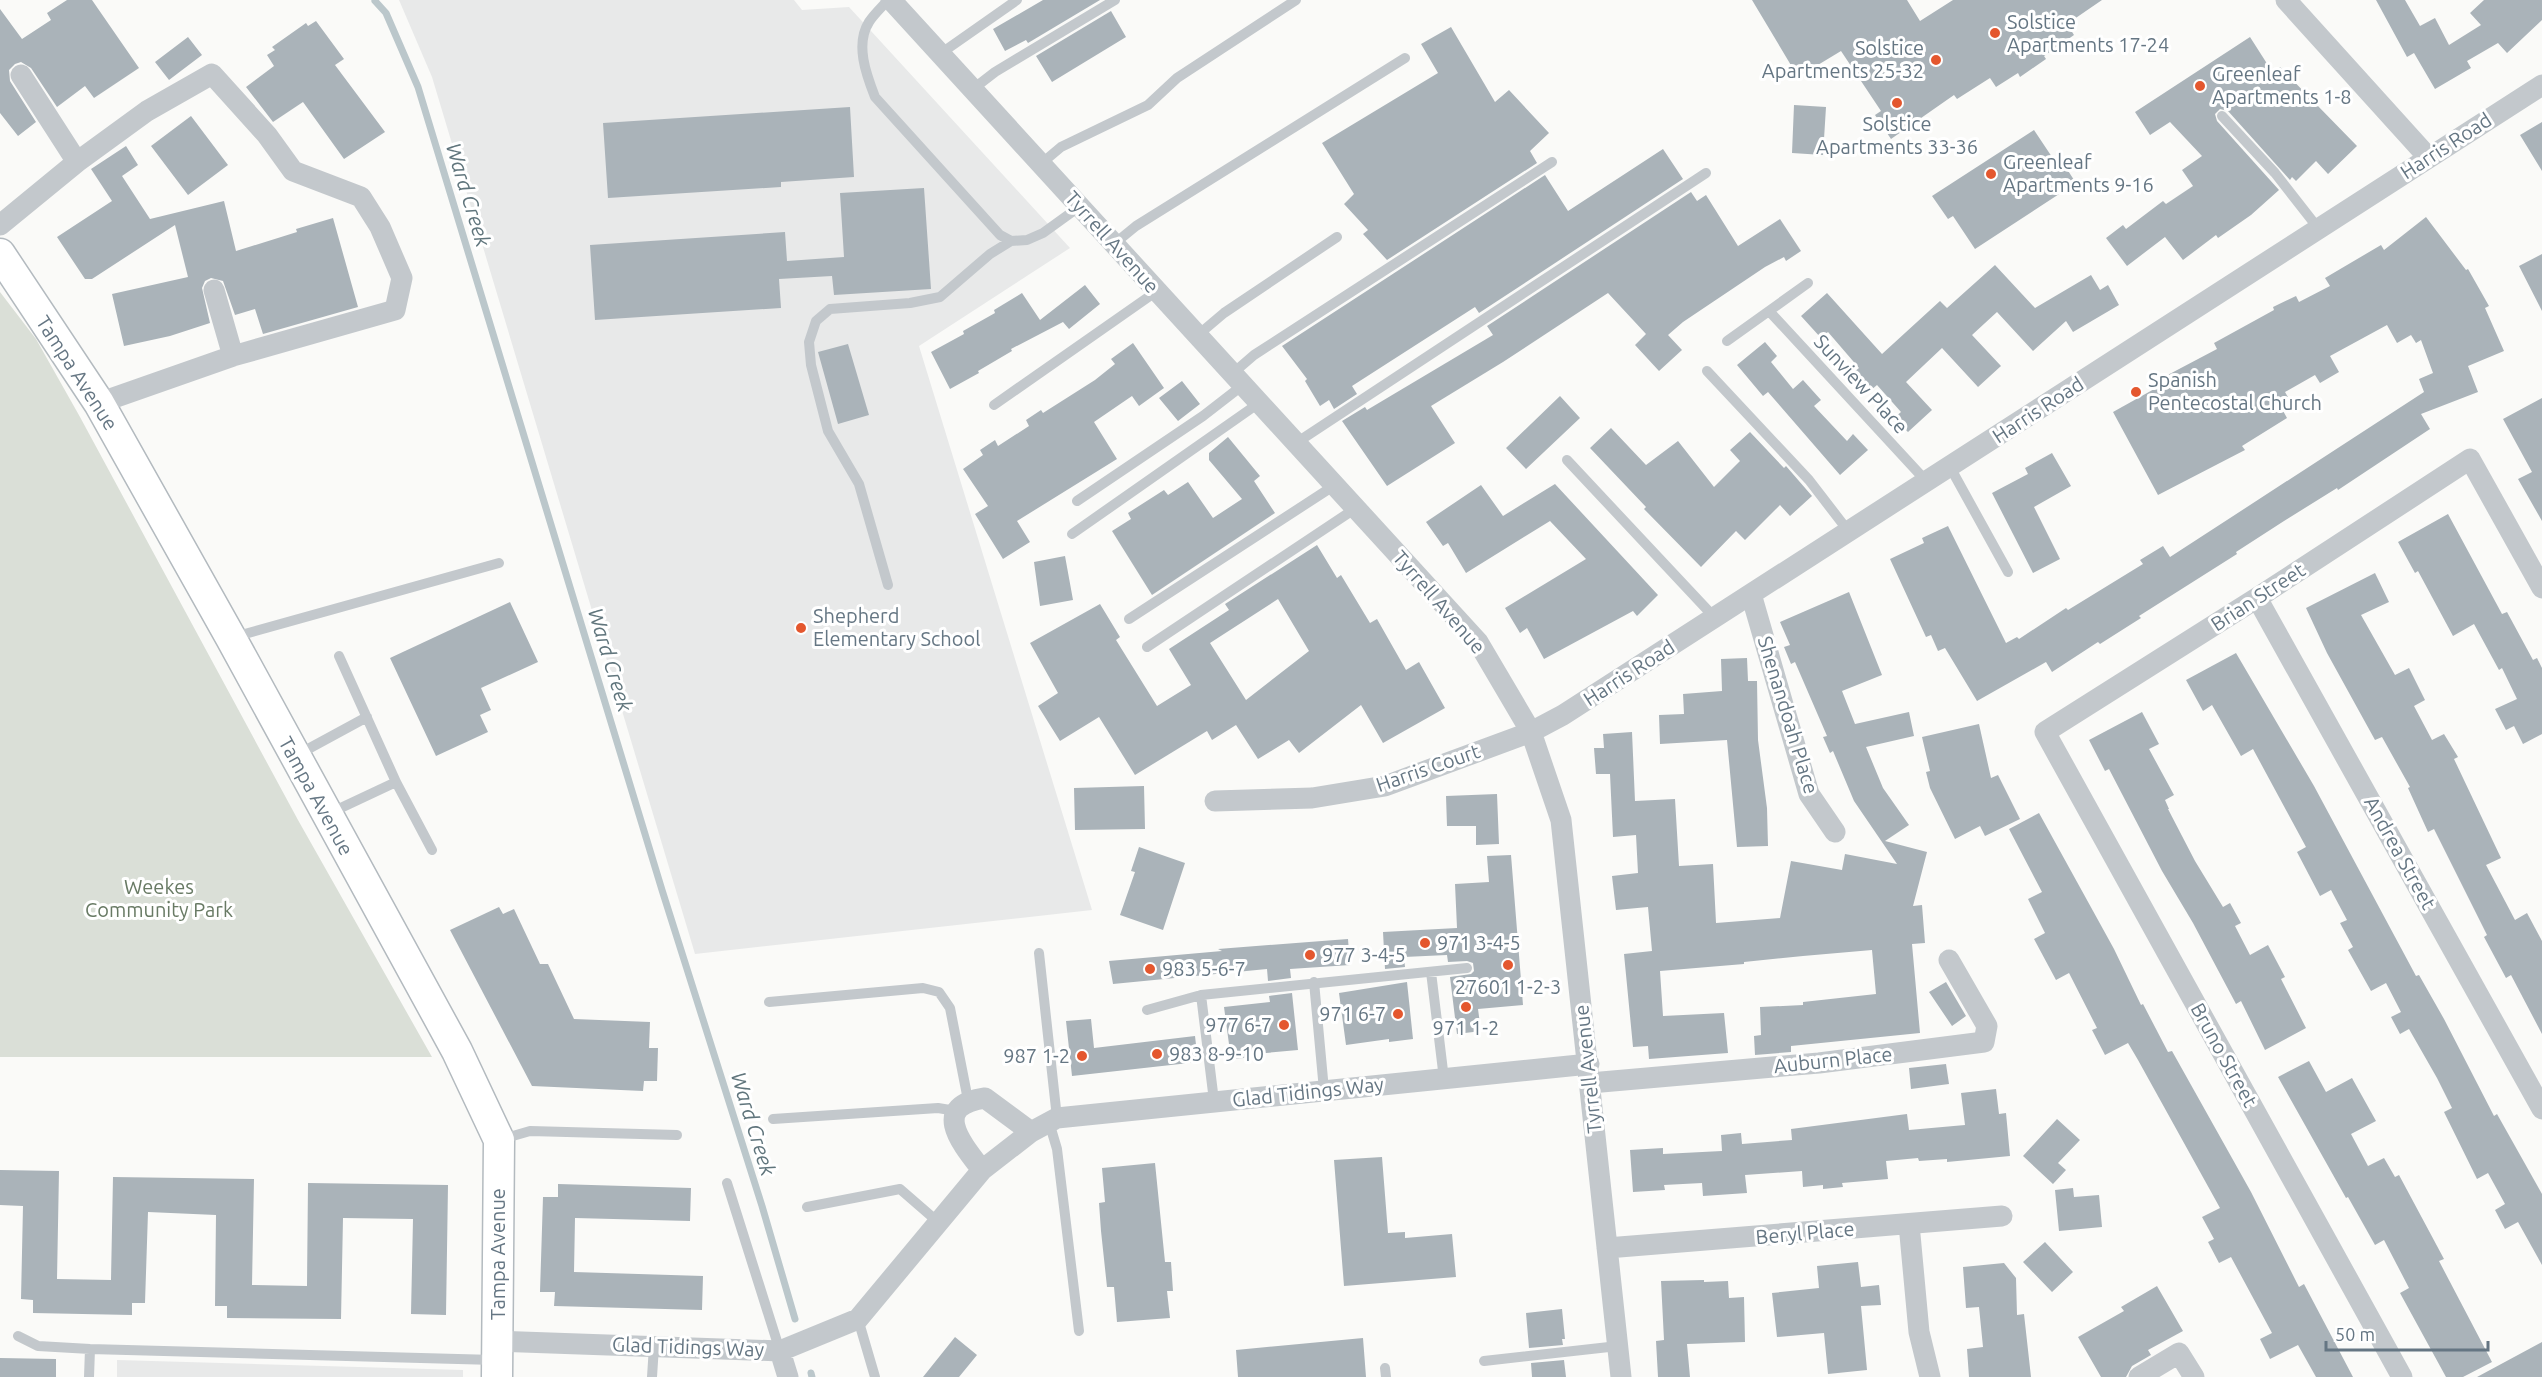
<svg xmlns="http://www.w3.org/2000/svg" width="2542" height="1377" font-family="Ubuntu,sans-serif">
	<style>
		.built { fill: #e8e9e9 }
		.green { fill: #dadfd7 }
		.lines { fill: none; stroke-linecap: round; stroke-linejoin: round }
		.stream { stroke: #bbc7cb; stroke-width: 7 }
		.building { fill: #aab3b9; fill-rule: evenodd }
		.secondary-casing { stroke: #b3babf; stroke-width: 33 }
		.lane { stroke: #c3c8cc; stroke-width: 10 }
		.street { stroke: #c3c8cc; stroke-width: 21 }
		.secondary { stroke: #fff; stroke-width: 30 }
		.poi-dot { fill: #e4572e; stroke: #fff; stroke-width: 2 }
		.labels { text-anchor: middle; stroke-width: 6; stroke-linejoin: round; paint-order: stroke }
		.poi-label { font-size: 20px; fill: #657683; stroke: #fff; text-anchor: start }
		.street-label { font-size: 20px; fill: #657683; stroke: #fff }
		.park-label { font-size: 20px; fill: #687a64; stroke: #fff }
		.water-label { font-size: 21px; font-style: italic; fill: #60757c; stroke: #fff }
	</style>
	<rect width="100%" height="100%" fill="#fafaf8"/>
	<!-- built -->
	<path class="built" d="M399,0H794L802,10L849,7L1070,248L919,346L1092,910L695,954L432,77Z
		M117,1360L463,1370V1377H117Z"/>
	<!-- green -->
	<path class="green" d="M0,292L36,339L80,417L298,820L432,1057H0Z"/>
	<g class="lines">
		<!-- stream -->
		<path class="stream" d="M375,1L386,13L418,87L662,890L762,1206L795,1319
			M811,1373L812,1377"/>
	</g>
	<!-- building -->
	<path class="building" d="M67,0H92L139,68L94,98L85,86L57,107L31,68L21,62L15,64L9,70L10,81L36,122L18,136L0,113V9L22,39L51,20L47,13Z
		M1043,0H1100L1028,43L1026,40L1005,51L993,29Z
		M1752,0H1907L1920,21L1953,0H2102L2067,24L2074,35L2044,56L2046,59L2020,77L2018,73L1996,87L1990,78L1957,99L1954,95L1891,139L1875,115L1881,111L1841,51L1798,77Z
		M2376,0H2405L2420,26L2435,18L2449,45L2481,25L2470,13L2484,0H2542V20L2507,53L2498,43L2467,61L2471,68L2435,89L2414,53L2407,57Z
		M1111,11L1126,37L1052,82L1036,56Z
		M316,21L344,59L335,65L385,132L344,159L303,102L273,122L246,87L274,66L267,55L275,50L272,47L306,23L308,26Z
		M1451,27L1495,102L1509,90L1549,133L1530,151L1537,163L1387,260L1363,234L1368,230L1344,204L1354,194L1322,143L1438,73L1421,44Z
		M188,37L202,55L169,80L155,62Z
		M2250,37L2273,73L2280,67L2357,146L2328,174L2316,161L2296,181L2292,177L2290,180L2228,111L2220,109L2215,114L2217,121L2279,190L2251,215L2218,238L2216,235L2183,260L2165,237L2127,266L2106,238L2123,225L2126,229L2163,201L2166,204L2193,186L2182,170L2202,156L2170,122L2150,135L2135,112Z
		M1794,105L1826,107L1823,155L1792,153Z
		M850,107L854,177L781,182V187L608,198L603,123Z
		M191,116L228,165L188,195L151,146Z
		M2542,122V171L2520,135Z
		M2034,130L2056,163L2061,160L2076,183L1975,249L1953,216L1948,219L1932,196Z
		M126,146L138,165L122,176L150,219L224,201L236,251L297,232L296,229L333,218L358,307L263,334L255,309L235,315L223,281L211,278L205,281L202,288L210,323L170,336L124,346L112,294L188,277L175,225L92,279H85L57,237L112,201L91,169Z
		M1663,149L1683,179L1479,313L1475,307L1352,386L1357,394L1334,409L1329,400L1320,406L1305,381L1307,379L1282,346L1545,175L1568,211Z
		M924,188L931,289L834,295L832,276L779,279L781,308L595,320L590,245L785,232L787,261L844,257L840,193Z
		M1691,192L1697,201L1706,195L1738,246L1780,219L1801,251L1786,261L1784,257L1765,267L1683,322L1668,335L1682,350L1659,371L1635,345L1646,334L1608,293L1503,362L1431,406L1455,443L1387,486L1342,421L1365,407L1367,410L1493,335L1487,326Z
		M2426,217L2466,270L2468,269L2489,306L2485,308L2504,351L2468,366L2478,392L2421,414L2430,429L2338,490L2337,488L2284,521L2236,552L2237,554L2139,616L2141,618L2100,644L2098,642L2052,672L2046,662L1977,701L1945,648L1938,651L1931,635L1926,637L1890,559L1924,543L1922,538L1948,526L2006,643L2017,637L2019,639L2066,608L2068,610L2143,564L2140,560L2163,546L2170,557L2227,520L2424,392L2419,379L2433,373L2421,340L2416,343L2411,335L2397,343L2387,325L2330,356L2339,372L2320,383L2315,375L2285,392L2292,404L2282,409L2287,418L2242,446L2245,450L2158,495L2113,412L2165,383L2162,378L2217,349L2214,343L2274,310L2273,307L2296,296L2299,302L2330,286L2325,278L2381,245L2384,250Z
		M2542,254V311L2519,266Z
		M1995,265L2035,308L2091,275L2100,290L2108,285L2119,305L2073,332L2066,321L2033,351L1997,312L1972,335L2001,366L1978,387L1942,348L1906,382L1932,410L1908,432L1894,418L1901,412L1877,385L1870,391L1854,372L1859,368L1828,332L1821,338L1801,316L1827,293L1882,354L1940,301L1947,308Z
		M1085,285L1100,304L1069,329L1063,322L1011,349L1012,351L978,371L979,373L950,389L931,352L964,334L963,331L995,313L994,310L1022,293L1040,320Z
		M1765,342L1777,356L1771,362L1793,389L1803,380L1821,400L1814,406L1847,441L1853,434L1868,450L1840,475L1768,392L1763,396L1737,365Z
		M1133,343L1164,388L1139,406L1132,396L1094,422L1117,459L1017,521L1030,542L1003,559L975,514L988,506L963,469L983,455L980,450L995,440L998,446L1029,426L1026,420L1041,410L1043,413L1095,380L1115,364L1111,359Z
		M848,344L869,415L838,424L818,352Z
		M1182,381L1200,404L1178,421L1159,398Z
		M1560,396L1580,418L1526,469L1506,448Z
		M2542,398V521L2518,479L2532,472L2503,419Z
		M1611,428L1646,465L1678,441L1714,487L1740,461L1730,450L1750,432L1784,468L1786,466L1812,496L1790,516L1780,505L1745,540L1736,531L1701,567L1644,509L1646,507L1590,448Z
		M1228,437L1260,476L1254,481L1275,513L1152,595L1112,531L1131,519L1128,513L1164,490L1168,495L1188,482L1213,518L1242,499L1209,460V453Z
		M2052,453L2071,486L2034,507L2060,559L2033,573L1992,493L2028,474L2025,468Z
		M1555,484L1658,595L1637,616L1633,611L1544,659L1527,628L1520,633L1505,608L1586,559L1550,521L1466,573L1448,543L1443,546L1426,522L1481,485L1503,516Z
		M2448,514L2502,614L2507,612L2533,660L2537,658L2542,668V734L2523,744L2514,726L2506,730L2495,709L2517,699L2502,668L2499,670L2474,624L2453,636L2418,571L2415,573L2398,542Z
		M1317,545L1337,578L1341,575L1370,623L1377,619L1406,670L1419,662L1445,708L1383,743L1361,705L1299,753L1289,740L1258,759L1236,725L1212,740L1207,731L1135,775L1099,717L1060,741L1038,706L1058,693L1030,643L1100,604L1120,637L1116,640L1157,706L1191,685L1169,649L1229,610L1225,604ZM1278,599L1309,651L1246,700L1210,643Z
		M1065,556L1073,600L1040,606L1034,562Z
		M2375,573L2389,602L2361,615L2395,675L2409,668L2425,700L2414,706L2432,740L2444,734L2458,757L2454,759L2501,858L2486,865L2515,920L2527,913L2542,941V1034L2511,975L2506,978L2484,937L2487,935L2434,829L2428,832L2408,788L2410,787L2382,737L2375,740L2327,653L2306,608Z
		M1849,592L1882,675L1842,691L1855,724L1909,712L1914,736L1866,747L1883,788L1909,825L1885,841L1927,852L1913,906L1922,905L1925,943L1912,944L1920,1033L1791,1046V1052L1755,1055L1754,1036L1761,1035L1760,1007L1803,1005V1002L1876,994L1872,950L1803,956L1744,962V964L1660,971L1663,1016L1724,1013L1728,1053L1649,1059L1648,1046L1633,1047L1624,954L1652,951L1648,907L1616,910L1612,876L1638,873L1636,835L1613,837L1610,774H1596L1594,748H1604L1603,734L1632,732L1635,801L1675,799L1679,866L1713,864L1716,923L1780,918L1791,861L1842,870L1845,854L1897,864L1854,801L1833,751L1830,753L1823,737L1827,736L1795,662L1791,664L1784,647L1790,645L1780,622Z
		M510,602L538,662L481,688L491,710L480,715L488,732L436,756L390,658Z
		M2236,653L2314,786L2416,976L2419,975L2444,1019L2494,1116L2497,1114L2542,1194V1265L2518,1222L2505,1229L2495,1210L2505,1204L2488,1173L2477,1179L2444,1112L2452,1108L2437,1078L2409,1029L2400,1034L2391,1017L2401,1012L2386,983L2371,991L2348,950L2353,947L2340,923L2347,920L2331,890L2320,896L2297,852L2306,847L2253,749L2241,756L2212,705L2203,711L2186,680Z
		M1747,658L1748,681H1757L1758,740L1767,808L1768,846L1737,847L1727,740L1660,744L1659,715L1684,714L1683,694L1722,691L1721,659Z
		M2142,712L2159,744L2149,749L2174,795L2165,800L2169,809H2168L2195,861L2223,907L2230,903L2241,923L2235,926L2250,955L2268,945L2285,977L2281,979L2306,1028L2265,1050L2241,1001L2236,1004L2193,923L2162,871L2109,769L2105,771L2089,740Z
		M1979,724L1991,778L1998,775L2020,819L1985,836L1980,826L1955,839L1930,788L1926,772L1930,771L1922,737Z
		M1144,786L1145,829L1075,830L1074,788Z
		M1497,794L1499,844L1476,845V826H1447L1446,796Z
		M2039,813L2114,949L2141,1005L2143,1004L2168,1052L2172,1051L2251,1192L2299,1287L2304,1284L2353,1377H2316L2298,1345L2270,1359L2260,1339L2272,1333L2231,1257L2219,1263L2208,1242L2214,1239L2202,1217L2220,1208L2138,1060L2128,1043L2105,1055L2092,1030L2097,1028L2069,973L2056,980L2034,939L2045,933L2028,899L2042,892L2009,829Z
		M1139,847L1185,863L1163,930L1120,915L1135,872L1131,871Z
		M1511,855L1523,1005L1478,1009L1481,1031L1457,1034L1450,977L1471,974L1474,971L1473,963L1467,961L1448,962L1447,955L1404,957L1405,967L1385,969L1383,932L1457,928L1455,884L1489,882L1487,856Z
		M499,907L503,914L514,909L540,964H548L574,1019L650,1022L649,1048H658L657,1081H644L643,1091L532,1086L450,930Z
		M1348,939L1350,965L1290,969L1291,978L1268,981L1267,969L1113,984L1109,961L1222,951L1218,949Z
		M1407,982L1413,1039L1389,1042V1039L1346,1045L1339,993Z
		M1946,982L1966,1016L1952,1026L1929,992Z
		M1292,993L1298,1050L1255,1054L1256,1057L1231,1059L1224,1007L1270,1002L1269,996Z
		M1091,1019L1094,1048L1195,1036L1198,1062L1072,1076L1066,1021Z
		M2309,1061L2326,1092L2352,1078L2376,1121L2351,1134L2368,1166L2384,1158L2395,1177L2399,1175L2444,1259L2439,1261L2492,1362L2463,1377H2446L2400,1293L2409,1288L2384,1240L2375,1245L2348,1197L2346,1198L2278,1077Z
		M1946,1064L1949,1084L1911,1089L1909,1068Z
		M1996,1089L1999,1114L2006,1113L2010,1156L1947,1162V1159L1919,1161L1918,1158L1886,1161L1888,1179L1842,1183L1843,1187L1823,1189V1185L1803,1187L1802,1171L1745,1175L1747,1193L1703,1196L1702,1183L1664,1185L1665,1190L1633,1192L1630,1150L1663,1148V1154L1722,1151L1721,1135L1741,1133L1742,1144L1792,1140L1791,1129L1907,1114L1909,1130L1965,1125L1961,1093Z
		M2057,1119L2080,1140L2058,1163L2066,1170L2053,1184L2023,1156Z
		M1382,1157L1388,1233L1405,1232V1238L1452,1234L1456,1277L1344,1286L1334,1160Z
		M1155,1163L1165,1262H1171L1173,1291H1167L1170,1318L1117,1322L1114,1287H1107L1101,1231L1099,1203L1105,1202L1102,1168Z
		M0,1170L59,1171L57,1279L111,1280L113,1177L254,1179L252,1285L307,1286L308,1183L448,1185L446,1315L411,1314L413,1219L343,1218L341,1319L227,1318V1306H215L216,1215L148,1212L145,1303H132V1315L33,1313V1300L21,1299L23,1206L0,1205Z
		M558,1184L691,1188L690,1221L575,1218L574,1272L703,1276L702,1310L554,1306L555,1292H540L543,1197H558Z
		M2073,1188L2074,1197L2099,1195L2102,1227L2059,1231L2055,1190Z
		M2045,1242L2073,1272L2052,1292L2023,1262Z
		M1858,1262L1861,1287L1879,1285L1881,1305L1861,1306L1867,1370L1828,1374L1824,1333L1777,1337L1772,1293L1819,1288L1817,1266Z
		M2004,1263L2016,1278L2017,1315L2024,1314L2031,1377H1969L1967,1349L1983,1347L1979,1307L1966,1308L1963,1267Z
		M1704,1280V1282L1728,1281L1729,1298L1744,1297L1745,1342L1687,1344L1690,1377H1658L1656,1341L1664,1340L1661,1281Z
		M2157,1286L2183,1331L2148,1350L2151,1355L2132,1366L2126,1377H2101L2078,1337L2124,1311L2121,1307Z
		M1562,1309L1565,1339H1562L1563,1345L1529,1348L1526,1313Z
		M955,1337L977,1355L959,1377H923Z
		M1363,1338L1366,1377H1238L1236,1350Z
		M2542,1342V1377H2477Z
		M0,1358L56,1359V1377H0Z
		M1564,1360L1566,1377H1532L1531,1363Z"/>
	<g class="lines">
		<!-- secondary casing -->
		<g class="secondary-casing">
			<path id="secondary" d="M0,254L99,403L231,638L457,1051L499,1140L497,1377"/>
		</g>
		<!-- lane -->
		<path class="lane" d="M888,0C882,7 874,14 869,22C855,44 866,74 875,97L1000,235L1011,241
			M940,54L1017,0
			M973,89L995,72L1115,0
			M2222,116L2275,173L2318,228
			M1042,163L1061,147L1148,105L1177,78L1296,0
			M1114,244L1136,226L1405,58
			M1769,311L1927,482
			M1198,335L1224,313L1337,237
			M1727,341L1808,283
			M1707,371L1809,480L1849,532
			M1232,374L1254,355L1552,162
			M994,405L1157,291
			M1296,443L1706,173
			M1567,460L1715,618
			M1950,467L2008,572
			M1077,501L1203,416L1243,385
			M1072,534L1259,403
			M888,585L859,484L828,431L811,365L809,342L816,321L830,309L910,303L940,297L990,254L1011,241L1027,240L1043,233L1079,207
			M1129,619L1335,485
			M234,637L499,563
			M1147,647L1356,508
			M339,656L396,782
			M297,755L367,717
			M330,813L396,782L432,850
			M1039,953L1057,1118
			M1431,972L1444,1079
			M1314,982L1324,1090
			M1201,995L1214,1101
			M769,1002L923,988L939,992L950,1008L968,1100
			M1147,1010L1201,995L1467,968
			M773,1119L938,1108L956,1111
			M1049,1122L1057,1149L1079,1331
			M499,1140L530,1131L677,1135
			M727,1183L780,1351
			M807,1207L900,1189L938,1222
			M858,1319L875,1377
			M18,1336L38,1346L90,1349L495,1360
			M1484,1361L1618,1346
			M1385,1368L1386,1377
			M89,1377L90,1349
			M652,1377L654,1346"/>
		<!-- street -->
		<path class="street" d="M891,0L1478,642L1531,732L1561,820L1621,1377
			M2286,0L2428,157
			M21,75L77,162
			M0,225L77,162L147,111L212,74L267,135L293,171L361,197L380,227L402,278L395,310L233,356L99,403
			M214,290L233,356
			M1751,594L1809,794L1835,832
			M2257,598L2542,1109
			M1215,801L1312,798L1385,786L1531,732L1563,715L2542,85
			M1590,1083L1819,1063L1984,1042L1987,1026L1949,960
			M982,1170C961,1143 930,1106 985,1098L1031,1132
			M1909,1224L1919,1332L1930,1377
			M1607,1248L2002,1216
			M497,1341L780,1351L858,1319L982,1170L1031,1132L1057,1118L1589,1064
			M780,1351L788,1377
			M2139,1377L2179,1353L2194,1377
			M2402,1377L2045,732L2257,598L2470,459L2542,588"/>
		<!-- secondary -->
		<use href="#secondary" class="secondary"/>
	</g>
	<!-- markers -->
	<g class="poi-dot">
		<circle cx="1995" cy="33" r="6"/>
		<circle cx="1936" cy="60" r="6"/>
		<circle cx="2200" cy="86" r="6"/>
		<circle cx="1897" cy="103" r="6"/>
		<circle cx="1991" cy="174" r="6"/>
		<circle cx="2136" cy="392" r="6"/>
		<circle cx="801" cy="628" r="6"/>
		<circle cx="1425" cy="943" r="6"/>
		<circle cx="1310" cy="955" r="6"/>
		<circle cx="1508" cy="965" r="6"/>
		<circle cx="1150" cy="969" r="6"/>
		<circle cx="1466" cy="1007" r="6"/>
		<circle cx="1398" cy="1014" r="6"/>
		<circle cx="1284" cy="1025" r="6"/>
		<circle cx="1157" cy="1054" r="6"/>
		<circle cx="1082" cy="1056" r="6"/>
	</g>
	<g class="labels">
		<!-- poi labels -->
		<g class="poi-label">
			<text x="2007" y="29">Solstice<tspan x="2007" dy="23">Apartments 17-24</tspan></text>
			<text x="1924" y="55" text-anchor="end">Solstice<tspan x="1924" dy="23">Apartments 25-32</tspan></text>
			<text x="2212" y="81">Greenleaf<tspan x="2212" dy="23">Apartments 1-8</tspan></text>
			<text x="1897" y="131" text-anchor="middle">Solstice<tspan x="1897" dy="23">Apartments 33-36</tspan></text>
			<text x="2003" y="169">Greenleaf<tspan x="2003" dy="23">Apartments 9-16</tspan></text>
			<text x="2148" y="387">Spanish<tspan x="2148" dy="23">Pentecostal Church</tspan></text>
			<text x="813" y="623">Shepherd<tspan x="813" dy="23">Elementary School</tspan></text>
			<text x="1437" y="950">971 3-4-5</text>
			<text x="1322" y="962">977 3-4-5</text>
			<text x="1162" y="976">983 5-6-7</text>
			<text x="1508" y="994" text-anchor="middle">27601 1-2-3</text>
			<text x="1386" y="1021" text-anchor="end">971 6-7</text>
			<text x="1272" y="1032" text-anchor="end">977 6-7</text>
			<text x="1466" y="1035" text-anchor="middle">971 1-2</text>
			<text x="1169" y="1061">983 8-9-10</text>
			<text x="1070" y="1063" text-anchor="end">987 1-2</text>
		</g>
		<!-- street labels -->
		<g class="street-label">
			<text transform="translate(2446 146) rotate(-33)" y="7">Harris Road</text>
			<text transform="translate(1112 242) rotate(48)" y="7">Tyrrell Avenue</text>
			<text transform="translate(77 373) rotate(57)" y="7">Tampa Avenue</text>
			<text transform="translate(1861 384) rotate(47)" y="7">Sunview Place</text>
			<text transform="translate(2038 410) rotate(-33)" y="7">Harris Road</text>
			<text transform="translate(2258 597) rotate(-33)" y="7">Brian Street</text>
			<text transform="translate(1439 602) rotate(49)" y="7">Tyrrell Avenue</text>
			<text transform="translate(1629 673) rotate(-33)" y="7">Harris Road</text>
			<text transform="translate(1788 715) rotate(73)" y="7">Shenandoah Place</text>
			<text transform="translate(1428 768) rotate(-19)" y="7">Harris Court</text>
			<text transform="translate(316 796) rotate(61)" y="7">Tampa Avenue</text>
			<text transform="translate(2400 853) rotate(61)" y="7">Andrea Street</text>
			<text transform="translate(2224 1055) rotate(61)" y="7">Bruno Street</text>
			<text transform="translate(1833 1060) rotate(-6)" y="7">Auburn Place</text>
			<text transform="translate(1588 1069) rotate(-96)" y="7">Tyrrell Avenue</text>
			<text transform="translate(1308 1092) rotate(-6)" y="7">Glad Tidings Way</text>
			<text transform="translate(1805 1233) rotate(-5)" y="7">Beryl Place</text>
			<text transform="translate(498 1254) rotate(-90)" y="7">Tampa Avenue</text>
			<text transform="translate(688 1347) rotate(2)" y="7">Glad Tidings Way</text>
		</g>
		<!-- park labels -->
		<g class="park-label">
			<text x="159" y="894">Weekes<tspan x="159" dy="23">Community Park</tspan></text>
		</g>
		<!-- water labels -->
		<g class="water-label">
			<text transform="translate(468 195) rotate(73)" y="7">Ward Creek</text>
			<text transform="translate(610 660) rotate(73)" y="7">Ward Creek</text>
			<text transform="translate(753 1124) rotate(73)" y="7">Ward Creek</text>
		</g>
	</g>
	<!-- scale -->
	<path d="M2326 1341v9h162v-9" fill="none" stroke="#657683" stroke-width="3"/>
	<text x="2335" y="1341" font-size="18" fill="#657683" stroke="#ffffff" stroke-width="4.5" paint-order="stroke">50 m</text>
</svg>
